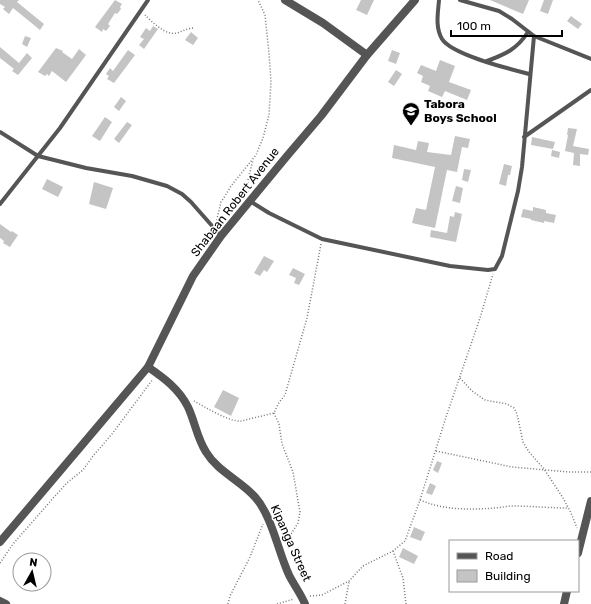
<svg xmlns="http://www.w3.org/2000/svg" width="591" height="604" font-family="Rubik,sans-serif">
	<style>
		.building { fill: #c4c4c4 }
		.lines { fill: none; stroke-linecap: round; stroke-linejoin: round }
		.path { stroke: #777; stroke-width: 1.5; stroke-dasharray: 1 2; stroke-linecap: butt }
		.service { stroke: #555; stroke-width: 4 }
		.minor { stroke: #555; stroke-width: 8 }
		.tertiary { stroke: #555; stroke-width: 8 }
		.labels { text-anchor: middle; stroke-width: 3; stroke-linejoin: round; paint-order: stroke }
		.poi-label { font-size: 12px; font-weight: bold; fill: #000; stroke: #fff; text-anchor: start }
		.street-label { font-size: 12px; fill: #000; stroke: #fff }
	</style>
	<rect width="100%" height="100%" fill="#fff"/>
	<!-- building -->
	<path class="building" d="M0,0H19L17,2L44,24L40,30L13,8L9,14L3,9L5,7L0,4Z
		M115,0L122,4L120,7L121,9L117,14L115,13L108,24L110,26L106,31L103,29L102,32L95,27Z
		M361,0H374L367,15L356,10Z
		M490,0H529L523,14Z
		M544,0H553L548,14L540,11Z
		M571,16L582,24L578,29L567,21Z
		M153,26L158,29L144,49L139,45L144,39L140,37L146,28L150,31Z
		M191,32L198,38L193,45L185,40Z
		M25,36L31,38L27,47L22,44Z
		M0,47L19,63L27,53L32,58L18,75L12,71L14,69L0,58Z
		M56,48L63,51L62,52L72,59L79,49L86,55L66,82L52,71L49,76L47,74L45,76L38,72Z
		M128,50L135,55L114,83L107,79L109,76L106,74L110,68L113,71Z
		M392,50L400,53L396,64L388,61Z
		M440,60L455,66L449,82L471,90L467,100L445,91L442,97L428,91L430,86L421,82L423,76L417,73L421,65L436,71Z
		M396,70L402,74L394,86L388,82Z
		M121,97L126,101L119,111L114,107Z
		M105,117L112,122L100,141L92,136Z
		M127,122L132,125L119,143L114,139Z
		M568,128L577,129L573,146L589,149L588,155L580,154V166L573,165L574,153L565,151L568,135H567Z
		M455,136L470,139L468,148L462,147L457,172L447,170L435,228L412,223L416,208L426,210L435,167L392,158L394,145L416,150L418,141L429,143L427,152L451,155Z
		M532,137L555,142L553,149L531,145Z
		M552,150L560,152L559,158L551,156Z
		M504,164L512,166L510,175H508L506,186L499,184Z
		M464,169L471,170L468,182L462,180Z
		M47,179L63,187L58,197L42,189Z
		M94,182L113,188L106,209L89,204Z
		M456,186L463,188L460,203L452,201Z
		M533,207L546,210V213L556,215L554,223L544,221V223L531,220V219L521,217L523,209L533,211Z
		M455,212L462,214L456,242L430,237L431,230L447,233L450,216L454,217Z
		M0,224L11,232L12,231L18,235L10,247L3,243L4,241L0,238Z
		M264,256L274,261L267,272L264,270L260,276L254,273Z
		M293,268L305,274L299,285L294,283L296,278L289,275Z
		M223,390L239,398L231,416L214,407Z
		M437,461L442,463L438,473L433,470Z
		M430,483L436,486L432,495L426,493Z
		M414,527L425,532L421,541L410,537Z
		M403,548L418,556L414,564L399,557Z"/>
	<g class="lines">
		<!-- path -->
		<path class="path" d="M145,15C152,22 166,36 177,33C183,31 188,28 195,28
			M248,192V180L253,160
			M216,223L221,202L225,196L231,186L256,155L263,138L269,115L271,82L269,53L265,15L258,0
			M460,378L472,391L485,400L507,404L514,408L517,414L523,442L529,452L544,469L563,498L571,513L577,528
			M194,401C205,407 229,422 241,421L274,413L278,404L285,395L307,318L321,244
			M274,413L279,424L282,444L293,472L300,512L298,523L286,542
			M436,451L512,467L569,472H591
			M420,500C443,510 469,510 494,508C500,508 506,506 512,506C531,506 550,508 568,508
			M393,551L403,578L406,604
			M0,563L13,544L55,496L68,482L83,470L93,456L112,434L153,379
			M310,596L322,595L349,581L363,566L393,551L405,541L420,500L446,417L480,318L493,274
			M228,604L230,596L250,557L263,524
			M277,604L294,599
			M345,604L349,582"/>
		<!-- service -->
		<path class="service" d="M439,0C438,13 435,27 442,39C452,55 510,69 529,74
			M460,0L499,11L512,19L534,36L591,59
			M487,61C506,54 517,49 528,32
			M0,132L38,156L86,168L132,176L167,186L182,194L191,202L221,236
			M524,137L591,90
			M250,201L269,213L322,239L450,266L488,270L495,269L502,256L518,191L522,167L534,36
			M0,204L60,128L148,0"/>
		<!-- minor -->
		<path class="minor" d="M285,0L323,23L367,55
			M148,367C164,378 179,389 188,407C195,422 197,438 206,452C218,472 240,480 255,497C272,516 278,551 289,575C294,585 301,594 305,604
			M578,553L591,501
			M0,601L6,604
			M564,604L567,591"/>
		<!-- tertiary -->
		<path class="tertiary" d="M0,542L148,367L193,276L221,236L287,156L321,116L367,55L415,0"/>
	</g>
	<!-- icons -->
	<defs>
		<g id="school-pin" transform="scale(0.9)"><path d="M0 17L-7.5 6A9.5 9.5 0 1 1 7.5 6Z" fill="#000" stroke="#fff"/><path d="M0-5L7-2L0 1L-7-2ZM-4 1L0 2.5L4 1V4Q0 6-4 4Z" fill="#fff"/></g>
	</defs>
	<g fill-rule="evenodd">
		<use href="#school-pin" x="411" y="111"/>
	</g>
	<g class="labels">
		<!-- poi labels -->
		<g class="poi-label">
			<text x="424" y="108">Tabora<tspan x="424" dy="14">Boys School</tspan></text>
		</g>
		<!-- street labels -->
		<g class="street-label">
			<text transform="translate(235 202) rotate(-52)" y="4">Shabaan Robert Avenue</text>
			<text transform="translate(291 543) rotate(66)" y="4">Kipanga Street</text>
		</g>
	</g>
	<!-- legend -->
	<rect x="449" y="540" width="130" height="52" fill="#ffffff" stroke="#999999"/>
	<rect x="457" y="553" width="20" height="6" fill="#555555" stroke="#999999"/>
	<text x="485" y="560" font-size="12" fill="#000000">Road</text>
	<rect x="457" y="570" width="20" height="12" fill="#c4c4c4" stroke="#999999"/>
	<text x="485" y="580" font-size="12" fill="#000000">Building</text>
	<!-- north arrow -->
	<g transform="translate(32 572) rotate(8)"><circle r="19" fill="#ffffff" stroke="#999999"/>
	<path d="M0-3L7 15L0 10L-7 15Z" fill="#000000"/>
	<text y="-6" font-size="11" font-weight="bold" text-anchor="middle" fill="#000000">N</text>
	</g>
	<!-- scale -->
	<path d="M451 30v6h111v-6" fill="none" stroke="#000000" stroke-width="2"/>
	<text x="457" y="30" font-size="12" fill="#000000" stroke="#ffffff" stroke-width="3" paint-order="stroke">100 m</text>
</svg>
